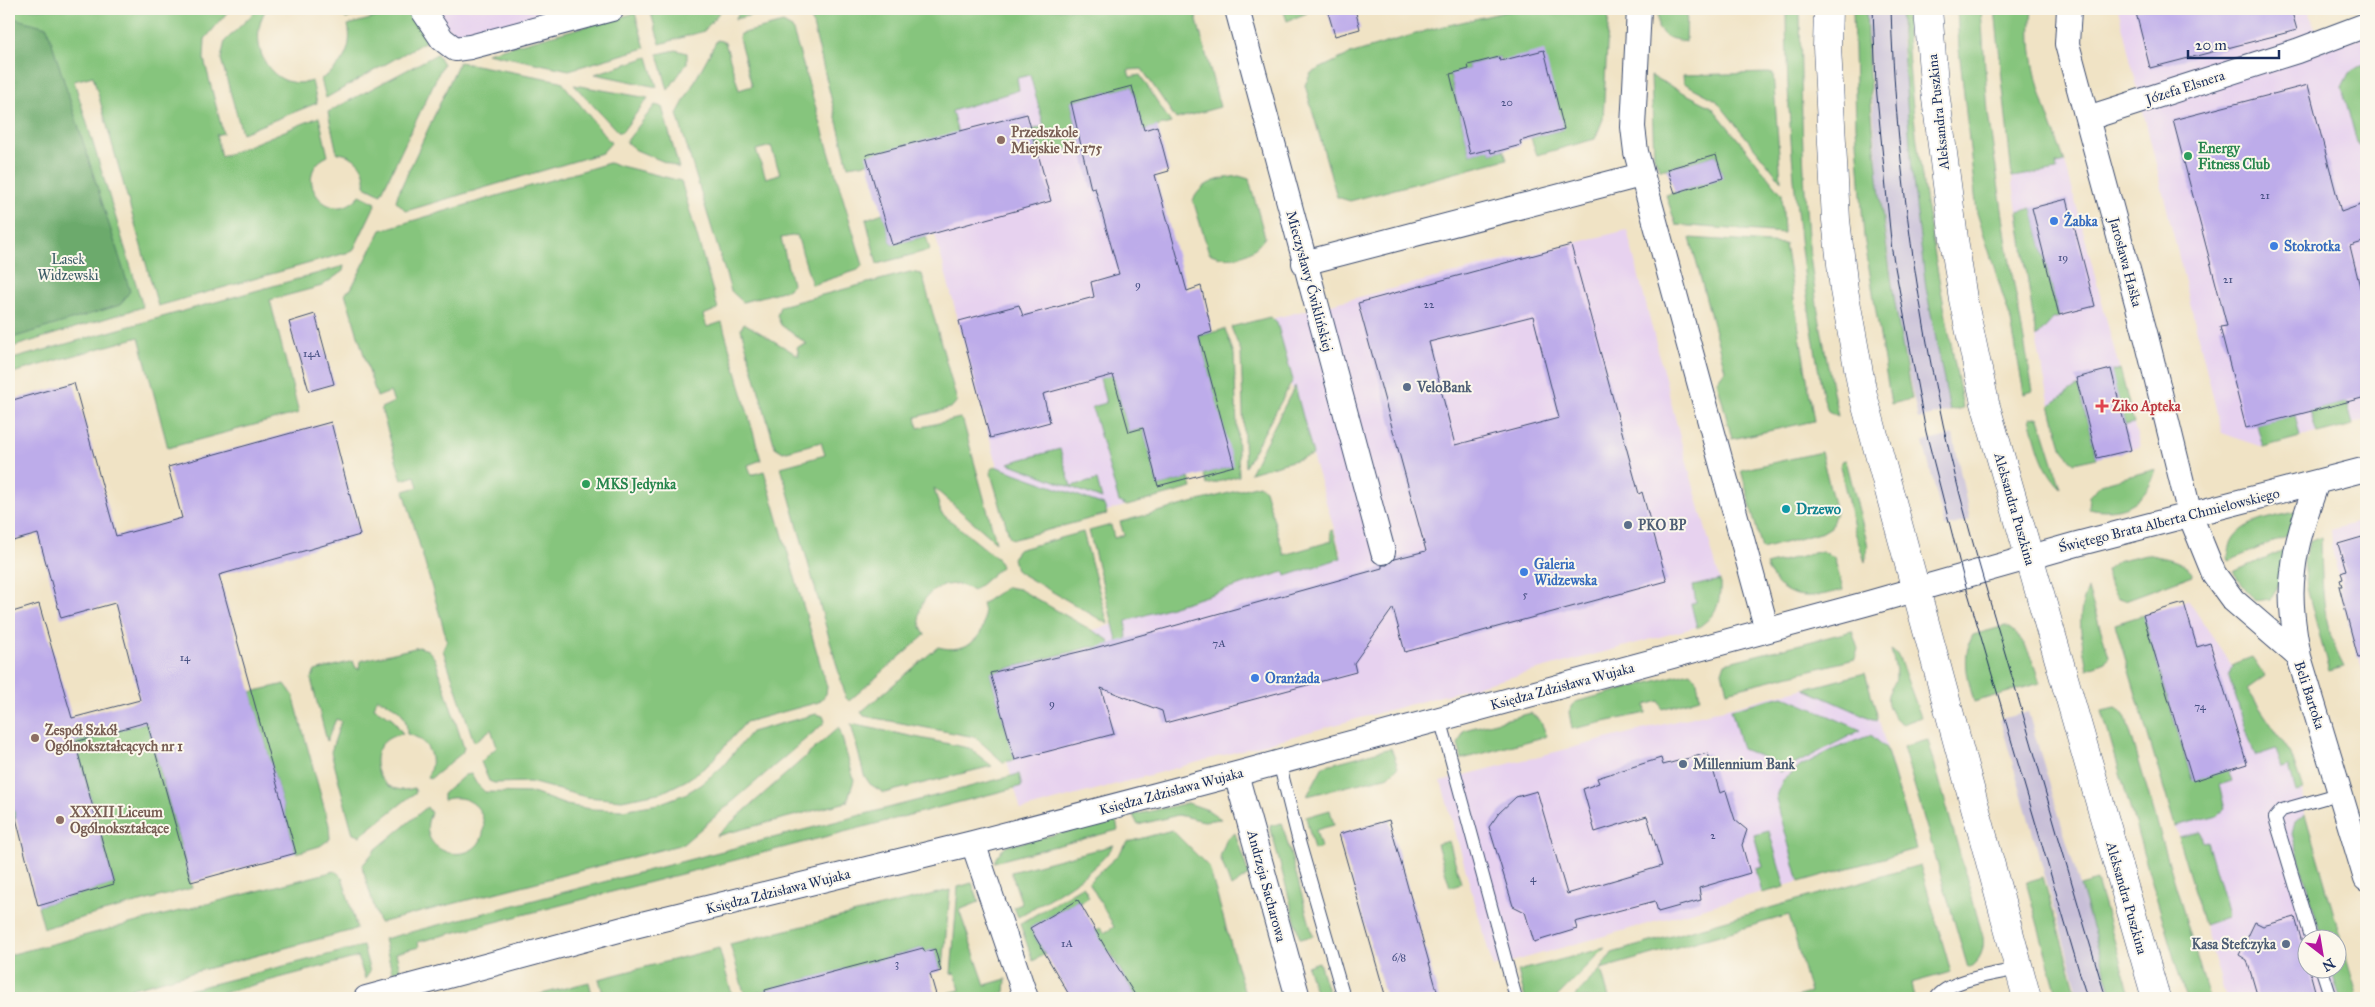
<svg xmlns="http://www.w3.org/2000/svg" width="2375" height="1007" font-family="'IM FELL Great Primer',serif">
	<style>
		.built { fill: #e7d2ef; fill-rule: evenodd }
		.industrial { fill: #c8bfd8 }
		.green { fill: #86c57d; stroke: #507a6e; fill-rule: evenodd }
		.forest { fill: #6caa6c; stroke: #446c65 }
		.building { fill: #bdacea; fill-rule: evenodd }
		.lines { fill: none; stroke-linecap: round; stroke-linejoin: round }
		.service-casing { stroke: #3b4a6d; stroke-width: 14 }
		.minor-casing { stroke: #3b4a6d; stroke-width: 26 }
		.secondary-casing { stroke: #3b4a6d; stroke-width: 29 }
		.service { stroke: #fff; stroke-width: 12 }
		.minor { stroke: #fff; stroke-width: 24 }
		.secondary { stroke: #fff; stroke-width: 28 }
		.tram { stroke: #1b2f5e; stroke-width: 1 }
		.education-dot { fill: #8d6e63; stroke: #fbf7ec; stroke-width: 2 }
		.leisure-dot { fill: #2e9e5b; stroke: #fbf7ec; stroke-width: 2 }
		.shop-dot { fill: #3f7fe0; stroke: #fbf7ec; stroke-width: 2 }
		.service-dot { fill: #5c6f8a; stroke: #fbf7ec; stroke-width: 2 }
		.health-dot { fill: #e0444e; stroke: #fbf7ec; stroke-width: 2 }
		.culture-dot { fill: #0f9aa8; stroke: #fbf7ec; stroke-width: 2 }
		.labels { text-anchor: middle; stroke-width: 4; stroke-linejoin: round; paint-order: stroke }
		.number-label { font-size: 11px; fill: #444e81 }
		.street-label { font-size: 14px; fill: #1b2f5e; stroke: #fbf7ec }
		.education-label { font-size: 14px; font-weight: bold; fill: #785e54; stroke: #fbf7ec; text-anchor: start }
		.leisure-label { font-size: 14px; font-weight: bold; fill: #27864d; stroke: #fbf7ec; text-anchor: start }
		.shop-label { font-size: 14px; font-weight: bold; fill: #366cbe; stroke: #fbf7ec; text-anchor: start }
		.park-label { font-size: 14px; fill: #3b5c67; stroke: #fbf7ec }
		.service-label { font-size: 14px; font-weight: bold; fill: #4e5e75; stroke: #fbf7ec; text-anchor: start }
		.health-label { font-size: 14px; font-weight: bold; fill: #be3a42; stroke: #fbf7ec; text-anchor: start }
		.culture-label { font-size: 14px; font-weight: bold; fill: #0d838f; stroke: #fbf7ec; text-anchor: start }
	</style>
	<rect width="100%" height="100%" fill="#fbf7ec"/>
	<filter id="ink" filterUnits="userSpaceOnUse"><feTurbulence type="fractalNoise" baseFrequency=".02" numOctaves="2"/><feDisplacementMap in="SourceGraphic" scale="10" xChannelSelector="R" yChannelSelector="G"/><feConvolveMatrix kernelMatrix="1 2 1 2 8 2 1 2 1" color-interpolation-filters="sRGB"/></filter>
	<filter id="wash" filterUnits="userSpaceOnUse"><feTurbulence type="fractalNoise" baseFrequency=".0096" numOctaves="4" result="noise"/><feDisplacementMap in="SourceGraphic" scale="20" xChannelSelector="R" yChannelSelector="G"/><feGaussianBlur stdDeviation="1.12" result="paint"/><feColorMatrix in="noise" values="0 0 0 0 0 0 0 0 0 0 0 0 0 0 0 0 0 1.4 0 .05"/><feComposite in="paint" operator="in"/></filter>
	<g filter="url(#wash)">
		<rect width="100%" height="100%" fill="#f0e3c5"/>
		<!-- built -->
		<path class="built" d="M431,9H560L552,15L468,36L453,32L439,20Z
			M809,9H1111L1144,130L1157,126L1169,171L1155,176L1187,290L1201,286L1212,332L1199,336L1234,466L1159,486L1161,496L1016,536L935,234L892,245L868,162L848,166Z
			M2118,9H2309L2320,50L2366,36V420L2262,447L2222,433Z
			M2065,162L2140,447L2074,463L2063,450L2050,405L2036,338L2012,177L2057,170L2056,164Z
			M1627,230L1682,445L1720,580L1696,627L1021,810L978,661L1126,621L1342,555L1271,319Z
			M2366,520V684L2333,554L2331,530Z
			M2188,600L2291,754L2303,790L2305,814L2358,998H2226L2115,624ZM2308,940H2338V970H2308Z
			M1865,673L1916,849L1493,967L1441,781Z"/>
		<!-- industrial -->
		<path class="industrial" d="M1866,9H1900L1901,41L1926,288L1950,411L1918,419L1899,328L1879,186Z
			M1953,435L1970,520L1945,527L1923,442Z
			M2028,712L2080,886L2113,998H2080L2000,719Z"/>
		<!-- green -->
		<path class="green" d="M9,9H230L205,39L204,59L223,133L216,135L221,157L319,117L328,156C288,174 329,232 360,195L376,203L353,251L158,306L93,76L74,81L143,307L9,348Z
			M258,9L265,11C246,46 271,93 312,81L317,103L242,133L221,59L225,41Z
			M340,9H370L346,19Z
			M406,9L428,40L326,98L321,79C341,68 354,49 348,25Z
			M655,9H722L704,31L660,44L650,10Z
			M742,9H776L735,19Z
			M809,9H1194L1220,107L1176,119L1142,69L1128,70L1130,77L1140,75L1171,123L1144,130L1132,86L1071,102L1081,146L1039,157L1032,130L1044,126L1030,75L1017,78L1019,90L952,111L962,148L848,166Z
			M1283,9H1305L1307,13L1287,21Z
			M1517,9H1609L1603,119L1595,139L1537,155L1531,138L1564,129L1499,57L1468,65L1469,69L1450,75L1470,154L1489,149L1491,153L1504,150L1507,159L1350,201L1337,197L1305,85L1311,73L1350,54L1432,29Z
			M1658,9H1687L1686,42L1666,37L1658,28Z
			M1786,9H1800C1801,85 1802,161 1808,236C1814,297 1826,357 1838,416L1828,411L1823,396C1800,268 1787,139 1786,9Z
			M1853,9H1866C1870,140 1887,270 1912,399L1891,404L1864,237L1856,127Z
			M1900,9H1906C1910,143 1939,276 1963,408L1950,411L1926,288L1912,172Z
			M1957,9H1981L1988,113L2008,251L2033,391L2024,394L2011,321L1977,213L1959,49Z
			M1995,9H2052L2032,10C2025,65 2047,112 2065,162L2056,164L2057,170L2012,177Z
			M635,13L645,48L569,70L487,53Z
			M783,23L792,28L863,265L858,270L812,285L797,235L781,238L792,284L789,289L743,302L731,291L677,114L717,40L725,42L739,90L752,86L739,38L740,34ZM771,146L780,174L766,178L756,150Z
			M676,50L687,53V63L668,90L658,54Z
			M437,54L443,64L381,194L365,186C367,169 356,154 337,153L328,112Z
			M648,57L657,87L595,74Z
			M459,62L561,81L611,143L602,153L406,211L396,201L398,194Z
			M2363,64L2366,78V144L2358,146L2342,87L2349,73Z
			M1773,73L1781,181L1716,100L1684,83L1683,75Z
			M1651,76L1712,107L1782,194L1784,233L1676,225L1666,195L1723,178L1716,155L1667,169H1660L1654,157Z
			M574,85L648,98L622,132H618Z
			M655,105L662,107L679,168L636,150L626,142Z
			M609,163L681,181L718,309L703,315L707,327L722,322L761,460L748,465L751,475L764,471L827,687L826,694L819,702L746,722L708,765L687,780L663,792L622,800L586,797L530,782L494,783L489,781L481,762L497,747L491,729L475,742L473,739L443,650L447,640L404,491L418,487L415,476L402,480L381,408L394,402L390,392L377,397L345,293L351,289L381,230Z
			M1239,176L1249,179L1265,237C1253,256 1229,263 1209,253L1193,200C1203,181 1218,179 1239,176Z
			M2032,208L2059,317L2053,319L2036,338L2018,212Z
			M883,213L892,245L926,236L930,250L877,264L866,219Z
			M1690,238L1785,244L1814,421L1732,439L1717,381L1725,370Z
			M344,266L343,271L322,286L270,300L299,413L168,448L139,337L9,374V360Z
			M910,272L922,274L957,401L951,408L916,417L918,428L960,418L963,421L996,542L934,488L941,513L998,559L1001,567L973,591C943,570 905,603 925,635L849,701L846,698L781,467L825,455L821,442L783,452L775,447L741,329L744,323L799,356L797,347L807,344L781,325L777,316L780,306Z
			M1270,317L1277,323L1293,380L1245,467L1241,352L1231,327Z
			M1225,329L1234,354L1239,476L1207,485L1204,474L1233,466L1199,336Z
			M2120,369L2134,423L2125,425L2111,372Z
			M1113,375L1129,432L1143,428L1158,486L1189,478L1192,488L1127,506L1119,502L1092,407L1106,403L1100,378Z
			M1295,386L1313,455L1250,473Z
			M2078,386L2097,458L2074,463L2063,450L2050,405Z
			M2347,402L2353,425L2317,434L2310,411Z
			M2295,415L2300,437L2263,447L2257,425Z
			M2036,417L2039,418L2061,488C2041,468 2037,444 2030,418Z
			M1060,449L1071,486L1097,480L1102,499L1008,463Z
			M1821,452L1836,512L1831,527L1823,532L1762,549L1741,470Z
			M1846,460L1868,546L1865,562L1855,532L1840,466L1842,461Z
			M995,466L1104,505L1107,514L1015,539L1010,538L991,474V469Z
			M2156,469C2147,504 2121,515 2088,508L2089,496L2101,484Z
			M1259,485L1265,490L1284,555L1332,541L1330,531L1333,530L1341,558L1286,576L1285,572L1280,573L1126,621L1127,639L1130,656L1122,659L1089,531L1111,525L1114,538L1124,535L1120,522Z
			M2299,511L2291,534L2229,561C2227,556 2229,552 2230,546C2237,520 2277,517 2299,511Z
			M1083,532L1108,624L1020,573L1016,570L1013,558L1017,550Z
			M2321,537C2322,584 2321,625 2344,667L2329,671L2307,588L2304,562L2309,542Z
			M2286,549L2277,588L2270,599L2255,601L2233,572Z
			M1822,551L1834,557L1843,590C1809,599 1782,603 1766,565Z
			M2146,554C2163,558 2184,559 2193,575L2125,600L2117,597L2111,587L2106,570L2117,561Z
			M1720,580C1721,603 1717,615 1697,628L1691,604L1696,602L1693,586Z
			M1007,587L1019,589L1109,640L1113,662L1100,647H1090L990,673L1015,760L1003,762L975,737L864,716L861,712L938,647C967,655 992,635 982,604Z
			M2088,589L2109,656L2105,662L2087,669C2082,641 2075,615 2088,589Z
			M2143,615L2192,780L2228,769L2232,781L2219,785L2225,809L2218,815L2175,826L2115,624Z
			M2005,626C2026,636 2033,663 2040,683L1974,702C1968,679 1961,657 1973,635Z
			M1852,631L1858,649L1855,659L1727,691L1722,672L1725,663Z
			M419,647L428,650L435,659L464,748L462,753L430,779L427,777C438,758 427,738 407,734C407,711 396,707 377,698L374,708L392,718L403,734C359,739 373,801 414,788L416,792L360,836L353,834L331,752L341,721L336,719L327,741L311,679L315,671L353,661L356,668L359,669L360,661Z
			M1891,650L1898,655L1921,717L1903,724C1894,720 1885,705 1888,695C1890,688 1895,685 1896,677C1896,668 1893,658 1891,650Z
			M2252,657L2265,676L2247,689L2291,754L2303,790L2296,792L2289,767L2282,769L2276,749L2255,756L2229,677L2234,664Z
			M1690,672L1697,681L1700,698L1662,709L1659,701L1645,705L1646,713L1572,729L1569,712L1575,702Z
			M1865,673L1878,718L1877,721L1805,689Z
			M285,684L293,695L329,825L330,839L320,846L296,853L251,692Z
			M1783,696L1861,730L1780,772L1777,763L1742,749L1731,709Z
			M2115,708L2121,711L2126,718L2209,998H2188L2183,989L2102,711Z
			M1531,713L1541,722L1547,736L1462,759L1458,744L1464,730Z
			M816,714L823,716L825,721L822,725L683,844L379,923L362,866L375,850L427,807L431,813C411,856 482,871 484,827C484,820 481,811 476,806C467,797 454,796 443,800V794L465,775L471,774L476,783L485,792L533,793L566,805L591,809L622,810L658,804L685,794L700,785L722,767L751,732Z
			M147,722L192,888L44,928L38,906L114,884L75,742Z
			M851,724L969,748L992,766L884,793L870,784L864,775Z
			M839,727L854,780L847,802L716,836Z
			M1871,735L1886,748L1916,849L1799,882L1776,799L1783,780L1801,766L1834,749Z
			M1928,740L1983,937C1985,949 1980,962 1968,968L1903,747Z
			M1391,748L1398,767L1389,776L1307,796L1323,766Z
			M1019,774L1022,786L418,942L419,947L396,953L400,970L392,972L384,939Z
			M9,790L16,818L9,820Z
			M1188,803L1208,810L1221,819L1204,821L1178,815L1138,825L1133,815Z
			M1330,810L1334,825L1316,830L1321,848L1314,850L1306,817Z
			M2305,814L2358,998H2340L2331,970H2338V940L2322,939L2292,834L2295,822Z
			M1116,820L1118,830L994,862L998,854L1007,846Z
			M1282,823L1313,936L1300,939L1270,826Z
			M1172,830L1209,867L1246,998H1134L1136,997L1110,952L1104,955L1091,934L1100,928L1104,933L1114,927L1089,882L1117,856L1128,842Z
			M1769,831L1785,887L1762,893L1756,869L1763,867L1754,835Z
			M2200,832L2203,842L2207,841L2228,914L2227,917L2204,925L2178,837Z
			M1235,833L1249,875L1231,887L1220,857L1227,838Z
			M1449,841L1461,883L1450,887L1437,844Z
			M1114,845C1092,877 1050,897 1018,917L1014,907L1022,904L1011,872Z
			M1920,865L1951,972L1911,983L1914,998H1791L1810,993L1789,915L1601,969L1609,998H1573L1601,969L1612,953Z
			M335,871L342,877L357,929L96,998H9V955Z
			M2043,877L2078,998H2058L2026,882Z
			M2097,881L2131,998H2113L2080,886Z
			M972,883L979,902L959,910L985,985L1006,979L1005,992L991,998H949L948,993L960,990L955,973L951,974L958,887Z
			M1083,886L1089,897L1080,903L1078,900L1030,928L1045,954L1033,961L1020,924Z
			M950,890L943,968H940L935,949L925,952L923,948L745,996L730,944Z
			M363,946L370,972L365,979L358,957L204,998H157Z
			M719,948L733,998H604L599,979Z
			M1605,948L1556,998H1525L1518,971Z
			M1319,962L1330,998H1317L1307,966Z
			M589,982L593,998H526Z"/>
		<!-- forest -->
		<path class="forest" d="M9,17L47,27L130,291L120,305L9,339Z"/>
		<g id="blocks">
			<!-- building -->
			<path class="building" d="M1327,9H1355L1360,29L1335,36Z
				M2135,9H2291L2297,30L2150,68Z
				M1544,50L1564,129L1520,141L1521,145L1491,153L1490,149L1470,154L1450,74L1469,69L1468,65L1499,57L1500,61Z
				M2308,85L2341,212L2366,203V241L2350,246L2361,291L2366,289V397L2246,428L2220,327L2227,326L2173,120Z
				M1132,86L1144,130L1157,126L1169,171L1155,175L1187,291L1201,286L1212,332L1199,336L1234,466L1158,486L1143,428L1129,432L1113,375L1043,394L1050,422L990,438L959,321L1019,305L1023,316L1094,297L1091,282L1119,274L1095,188L1091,189L1071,102Z
				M1027,114L1051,201L892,245L866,155Z
				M1716,155L1723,178L1675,193L1667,169Z
				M2067,199L2095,306L2059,315L2032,208Z
				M1571,245L1639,494L1642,492L1667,581L1405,652L1393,608L1354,663L1356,672L1165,723L1162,711L1101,688L1114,734L1015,760L990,673L1091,649L1382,568V565H1387L1394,559L1426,551L1358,303ZM1533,316L1559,418L1455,445L1429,342Z
				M315,314L334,384L309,391L289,322Z
				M2111,369L2131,450L2097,458L2076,378Z
				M74,383L116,536L182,518L168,467L331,422L360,535L219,575L296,853L191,882L147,722L75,742L114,884L38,906L9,790V613L39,604L72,718L140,700L115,603L61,618L38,534L9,542V401Z
				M2362,537L2366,552V657L2358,658L2339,586H2342L2340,580L2343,579L2341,572L2346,570L2338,544Z
				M2184,603L2197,647L2210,643L2247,764L2193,781L2143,615Z
				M1708,753L1720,793L1726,791L1735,820L1747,830L1742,845L1750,873L1699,888L1701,900L1658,912L1655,901L1575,922L1577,929L1534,942L1525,912L1513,906L1489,827L1499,813L1516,797L1537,791L1567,894L1662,866L1647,816L1595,832L1583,789L1599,783L1597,778L1661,758L1663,765Z
				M1389,820L1439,998H1386L1339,834Z
				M1078,900L1108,952L1137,998H1071L1030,928Z
				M2295,917L2317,998H2258L2247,960L2239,955L2255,922L2263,926Z
				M923,948L925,952L935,949L941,971L930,974L937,998H766L765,990Z"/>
		</g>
	</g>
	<g filter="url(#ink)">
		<use href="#blocks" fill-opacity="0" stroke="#3b4a6d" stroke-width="1"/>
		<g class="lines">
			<!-- service casing -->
			<g class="service-casing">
				<path id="service" d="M1440,718L1516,998
					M1279,762L1298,838L1344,998
					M2312,940L2275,818L2282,810L2342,793
					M2322,970L2331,998
					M1936,998C1949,979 1996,974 2019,969"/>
			</g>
			<!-- minor casing -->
			<g class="minor-casing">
				<path id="minor" d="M422,9L442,39L455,49L470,47L612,9
					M1237,9L1383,552
					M1639,9L1633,127L1636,152L1767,630
					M2069,9L2067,44L2147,340L2190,515L2214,574L2233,600L2299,657L2366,879
					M2088,118L2297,51L2366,25
					M1304,263L1641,175
					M2299,657C2294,630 2289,600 2293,572C2296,541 2307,511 2317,482
					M1236,774L1298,998
					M973,843L1026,998
					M366,998L634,926L973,843L1236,774L1865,604L2077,544L2366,469"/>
			</g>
			<!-- secondary casing -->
			<g class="secondary-casing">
				<path id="secondary" d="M1828,9L1827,47L1836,220L1844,290L1863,395L2027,998
					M1928,9L1934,83L1954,239L1963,299L1985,403L2156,998"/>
			</g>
			<!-- service -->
			<use href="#service" class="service"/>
			<!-- minor -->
			<use href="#minor" class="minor"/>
			<!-- secondary -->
			<use href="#secondary" class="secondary"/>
			<!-- tram -->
			<path class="tram" d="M1873,9L1876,86L1892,251L1926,432L1963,576L2087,998
				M1891,9C1895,149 1914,287 1943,424C1961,507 1986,588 2010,670C2042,779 2073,889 2106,998"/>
		</g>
	</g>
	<!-- markers -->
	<g class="education-dot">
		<circle cx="1001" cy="140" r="5"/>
		<circle cx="35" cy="738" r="5"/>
		<circle cx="60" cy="820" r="5"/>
	</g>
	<g class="leisure-dot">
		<circle cx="2188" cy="156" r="5"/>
		<circle cx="586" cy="484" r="5"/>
	</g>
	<g class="shop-dot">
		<circle cx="2054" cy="221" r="5"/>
		<circle cx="2274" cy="246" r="5"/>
		<circle cx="1524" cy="572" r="5"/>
		<circle cx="1255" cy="678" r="5"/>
	</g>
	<g class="service-dot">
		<circle cx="1407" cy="387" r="5"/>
		<circle cx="1628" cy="525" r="5"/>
		<circle cx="1683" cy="764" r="5"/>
		<circle cx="2286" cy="944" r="5"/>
	</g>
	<path class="health-dot" d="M2099.5 398.5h5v5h5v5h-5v5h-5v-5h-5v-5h5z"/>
	<circle class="culture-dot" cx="1786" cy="509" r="5"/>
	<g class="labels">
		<!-- number labels -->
		<g class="number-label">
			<text x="1507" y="106">20</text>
			<text x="2265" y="199">21</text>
			<text x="2063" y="261">19</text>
			<text x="2228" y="283">21</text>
			<text x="1138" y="288">9</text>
			<text x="1429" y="308">22</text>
			<text x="312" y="357">14A</text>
			<text x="1525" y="598">5</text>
			<text x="1219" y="647">7A</text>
			<text x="185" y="661">14</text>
			<text x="1052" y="707">9</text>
			<text x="2200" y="710">74</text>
			<text x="1713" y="839">2</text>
			<text x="1533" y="882">4</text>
			<text x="1067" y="947">1A</text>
			<text x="1399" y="961">6/8</text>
			<text x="897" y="967">3</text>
		</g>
		<!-- street labels -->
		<g class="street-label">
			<text transform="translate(2185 87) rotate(-18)" y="5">Józefa Elsnera</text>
			<text transform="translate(1938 112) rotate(-96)" y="5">Aleksandra Puszkina</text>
			<text transform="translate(2126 262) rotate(75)" y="5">Jarosława Haška</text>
			<text transform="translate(1310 281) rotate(75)" y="5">Mieczysławy Ćwiklińskiej</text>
			<text transform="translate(2015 509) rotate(74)" y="5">Aleksandra Puszkina</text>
			<text transform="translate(2169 520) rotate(-14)" y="5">Świętego Brata Alberta Chmielowskiego</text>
			<text transform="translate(1562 686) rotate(-15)" y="5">Księdza Zdzisława Wujaka</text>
			<text transform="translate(2310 695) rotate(72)" y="5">Beli Bartoka</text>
			<text transform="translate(1171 791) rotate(-15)" y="5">Księdza Zdzisława Wujaka</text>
			<text transform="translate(1267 886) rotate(75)" y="5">Andrzeja Sacharowa</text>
			<text transform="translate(778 891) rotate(-14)" y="5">Księdza Zdzisława Wujaka</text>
			<text transform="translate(2127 898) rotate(74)" y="5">Aleksandra Puszkina</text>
		</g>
		<!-- education labels -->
		<g class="education-label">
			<text x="1011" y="137">Przedszkole<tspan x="1011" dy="16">Miejskie Nr 175</tspan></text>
			<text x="45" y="735">Zespół Szkół<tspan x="45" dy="16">Ogólnokształcących nr 1</tspan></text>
			<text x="70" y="817">XXXII Liceum<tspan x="70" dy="16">Ogólnokształcące</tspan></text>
		</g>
		<!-- leisure labels -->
		<g class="leisure-label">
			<text x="2198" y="153">Energy<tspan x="2198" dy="16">Fitness Club</tspan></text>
			<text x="596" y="489">MKS Jedynka</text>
		</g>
		<!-- shop labels -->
		<g class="shop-label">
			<text x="2064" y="226">Żabka</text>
			<text x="2284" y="251">Stokrotka</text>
			<text x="1534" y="569">Galeria<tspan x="1534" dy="16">Widzewska</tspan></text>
			<text x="1265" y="683">Oranżada</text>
		</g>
		<!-- park labels -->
		<g class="park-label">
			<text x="68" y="264">Lasek<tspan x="68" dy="16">Widzewski</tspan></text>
		</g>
		<!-- service labels -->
		<g class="service-label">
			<text x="1417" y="392">VeloBank</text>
			<text x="1638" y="530">PKO BP</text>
			<text x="1693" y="769">Millennium Bank</text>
			<text x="2276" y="949" text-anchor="end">Kasa Stefczyka</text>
		</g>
		<!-- health labels -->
		<g class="health-label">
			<text x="2112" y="411">Ziko Apteka</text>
		</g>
		<!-- culture labels -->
		<g class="culture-label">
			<text x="1796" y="514">Drzewo</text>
		</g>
	</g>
	<!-- margin -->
	<rect width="2375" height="1007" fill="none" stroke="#fbf7ec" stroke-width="30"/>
	<!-- north arrow -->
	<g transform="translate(2322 954) rotate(149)"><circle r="24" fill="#fbf7ec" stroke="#a1a7b3"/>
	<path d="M0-4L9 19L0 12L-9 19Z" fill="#b5179e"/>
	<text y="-8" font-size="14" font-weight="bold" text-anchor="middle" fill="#1b2f5e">N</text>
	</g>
	<!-- scale -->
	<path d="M2188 50v8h91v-8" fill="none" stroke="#1b2f5e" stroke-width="2.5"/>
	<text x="2195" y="50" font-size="15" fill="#1b2f5e" stroke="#fbf7ec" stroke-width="4" paint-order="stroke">20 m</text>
</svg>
